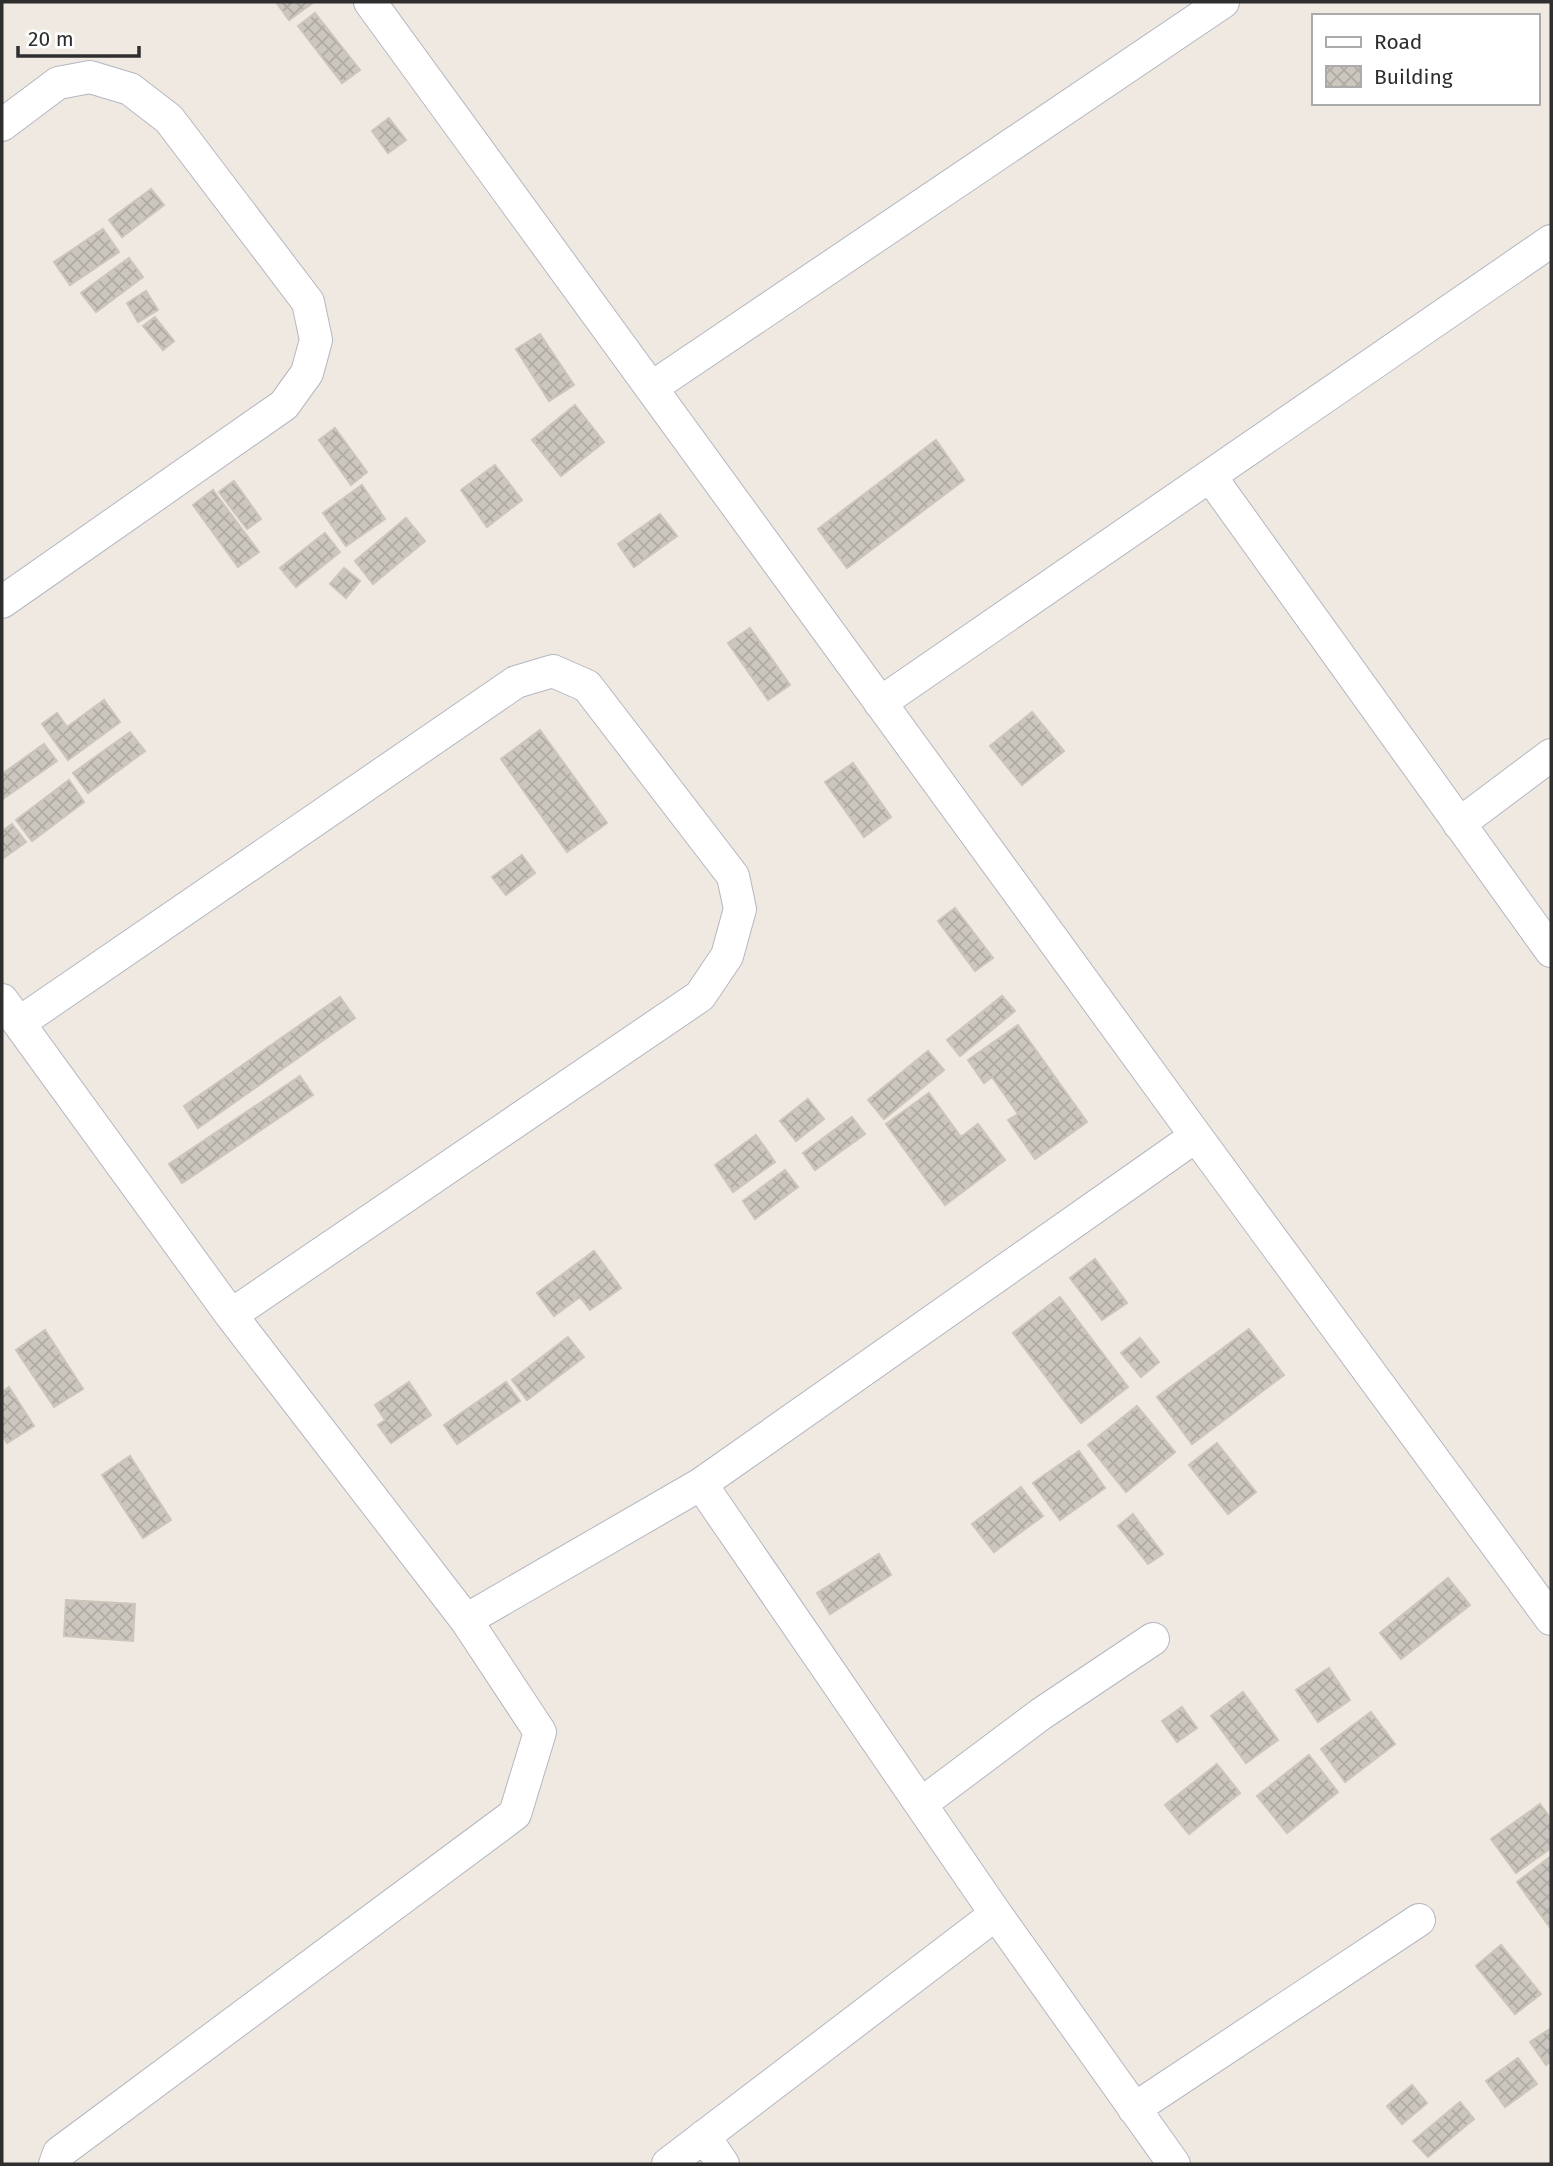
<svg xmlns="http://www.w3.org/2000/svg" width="1553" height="2166" font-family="'Fira Sans',sans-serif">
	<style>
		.building { fill: url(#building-cross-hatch); stroke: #cbc5ba; stroke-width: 2 }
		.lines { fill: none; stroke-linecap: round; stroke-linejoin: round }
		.minor-casing { stroke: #b4b7c1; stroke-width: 34 }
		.minor { stroke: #fff; stroke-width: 32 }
	</style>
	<defs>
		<pattern id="building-cross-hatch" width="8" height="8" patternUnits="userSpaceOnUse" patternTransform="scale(1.75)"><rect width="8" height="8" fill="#cbc7bf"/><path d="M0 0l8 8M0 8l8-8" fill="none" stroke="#afaba4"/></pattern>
	</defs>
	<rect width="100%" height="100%" fill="#efe9e1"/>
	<!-- building -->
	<path class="building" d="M276,2H314L289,20Z
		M315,13L360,70L342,83L298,26Z
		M389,118L406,140L388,153L372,131Z
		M151,189L164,205L122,237L109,220Z
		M103,229L119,252L70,285L54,262Z
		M129,258L143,277L96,312L81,293Z
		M146,291L158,310L138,322L127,303Z
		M155,317L174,341L163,350L143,326Z
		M540,334L574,385L549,401L516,349Z
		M575,405L604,442L561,476L532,440Z
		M335,428L367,472L351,485L319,440Z
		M936,440L964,480L847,568L818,529Z
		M495,465L522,500L487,527L461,490Z
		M234,481L261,519L247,529L219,492Z
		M362,485L385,519L346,546L323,513Z
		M213,490L259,552L238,567L193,505Z
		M660,514L677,536L634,567L618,544Z
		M406,518L425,541L373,584L355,561Z
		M325,533L340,552L296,587L280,568Z
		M344,568L360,581L346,598L330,584Z
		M750,628L790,685L768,700L728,643Z
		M104,700L120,722L68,760L42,724L57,713L67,727Z
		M1032,712L1064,751L1022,785L990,746Z
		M540,730L607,823L567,852L501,759Z
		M130,732L145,751L88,793L73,773Z
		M44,744L57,761L3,799L2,774Z
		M853,763L891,817L864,837L825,782Z
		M69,780L84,802L32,841L16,820Z
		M12,824L26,842L2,859V831Z
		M522,855L535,873L506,895L492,877Z
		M955,908L993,958L975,971L938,921Z
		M1002,996L1015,1011L960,1056L947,1040Z
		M340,997L355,1018L198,1128L184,1106Z
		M1018,1025L1087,1122L1035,1159L1008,1120L1018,1114L992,1077L984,1083L968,1060Z
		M928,1051L944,1070L884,1119L868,1100Z
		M300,1076L313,1095L182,1183L169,1164Z
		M929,1093L961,1137L978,1124L1005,1160L945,1205L886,1124Z
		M808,1099L824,1119L796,1141L780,1121Z
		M852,1117L865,1134L815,1170L803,1153Z
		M756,1135L775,1162L733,1192L715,1165Z
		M785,1170L798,1187L755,1219L743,1201Z
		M594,1251L621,1288L590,1310L580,1297L554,1316L537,1293Z
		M1095,1259L1127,1303L1102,1320L1070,1278Z
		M1060,1297L1128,1387L1081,1423L1013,1333Z
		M1249,1329L1284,1375L1192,1444L1157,1397Z
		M45,1330L83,1389L54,1407L16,1350Z
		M568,1337L584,1357L527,1400L512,1380Z
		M1140,1338L1159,1362L1141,1377L1121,1353Z
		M409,1382L431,1415L391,1443L378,1425L385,1420L375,1405Z
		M506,1382L520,1401L457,1444L444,1425Z
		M9,1387L34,1426L7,1443L2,1435V1392Z
		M1137,1406L1175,1452L1126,1492L1088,1445Z
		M1217,1443L1256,1492L1228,1514L1189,1465Z
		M1079,1451L1105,1488L1060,1520L1033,1483Z
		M130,1456L171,1520L143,1538L102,1475Z
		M1021,1487L1043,1516L994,1552L972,1524Z
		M1133,1514L1163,1554L1148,1564L1118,1526Z
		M879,1554L891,1575L830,1614L817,1593Z
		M1448,1578L1470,1605L1401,1659L1380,1633Z
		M66,1600L135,1604L133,1641L64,1636Z
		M1329,1668L1350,1700L1318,1722L1296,1690Z
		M1243,1692L1278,1740L1246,1763L1211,1716Z
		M1182,1707L1197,1728L1177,1742L1162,1721Z
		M1371,1712L1395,1744L1345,1782L1321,1749Z
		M1309,1755L1338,1792L1287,1833L1257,1796Z
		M1217,1764L1240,1793L1189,1834L1165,1805Z
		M1540,1804L1551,1819V1848L1516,1873L1491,1839Z
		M1551,1856V1929L1517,1882Z
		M1501,1945L1541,1994L1515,2014L1476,1966Z
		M1551,2028V2061L1546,2065L1530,2042Z
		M1518,2058L1537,2084L1505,2107L1486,2081Z
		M1412,2085L1427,2103L1402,2124L1387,2106Z
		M1460,2102L1474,2119L1428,2157L1413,2141Z"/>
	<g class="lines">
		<!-- minor casing -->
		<g class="minor-casing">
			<path id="minor" d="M370,2L1196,1136L1551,1619
				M2,125L58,83L90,77L130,89L169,119L308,302L316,340L307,373L284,405L2,602
				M651,388L1223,2
				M1210,476L1551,951
				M880,703L1551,241
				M1459,824L1551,755
				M2,1000L231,1315L466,1620L540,1732L515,1814L59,2153L55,2164
				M19,1023L516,682L553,671L587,686L733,876L740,909L727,956L700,996L231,1315
				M701,1484L996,1914L1174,2164
				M466,1620L701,1484L1196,1136
				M921,1804L1041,1714L1153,1639
				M1134,2109L1419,1920
				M704,2136L723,2164
				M668,2164L996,1914"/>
		</g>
		<!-- minor -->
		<use href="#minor" class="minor"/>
	</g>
	<!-- border -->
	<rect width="1553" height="2166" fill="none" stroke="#2e2e2e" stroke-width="7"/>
	<!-- legend -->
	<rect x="1312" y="14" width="228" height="91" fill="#ffffff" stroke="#ababab" stroke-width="2"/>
	<rect x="1326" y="37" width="35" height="10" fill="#ffffff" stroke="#ababab" stroke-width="2"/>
	<text x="1374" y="49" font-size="21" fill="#2e2e2e">Road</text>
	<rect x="1326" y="66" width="35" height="21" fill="url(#building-cross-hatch)" stroke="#ababab" stroke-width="2"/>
	<text x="1374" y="84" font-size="21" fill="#2e2e2e">Building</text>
	<!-- scale -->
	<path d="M18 46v10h121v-10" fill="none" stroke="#2e2e2e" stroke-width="3.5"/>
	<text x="28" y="46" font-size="21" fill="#2e2e2e" stroke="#ffffff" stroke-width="5" paint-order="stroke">20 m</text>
</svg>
